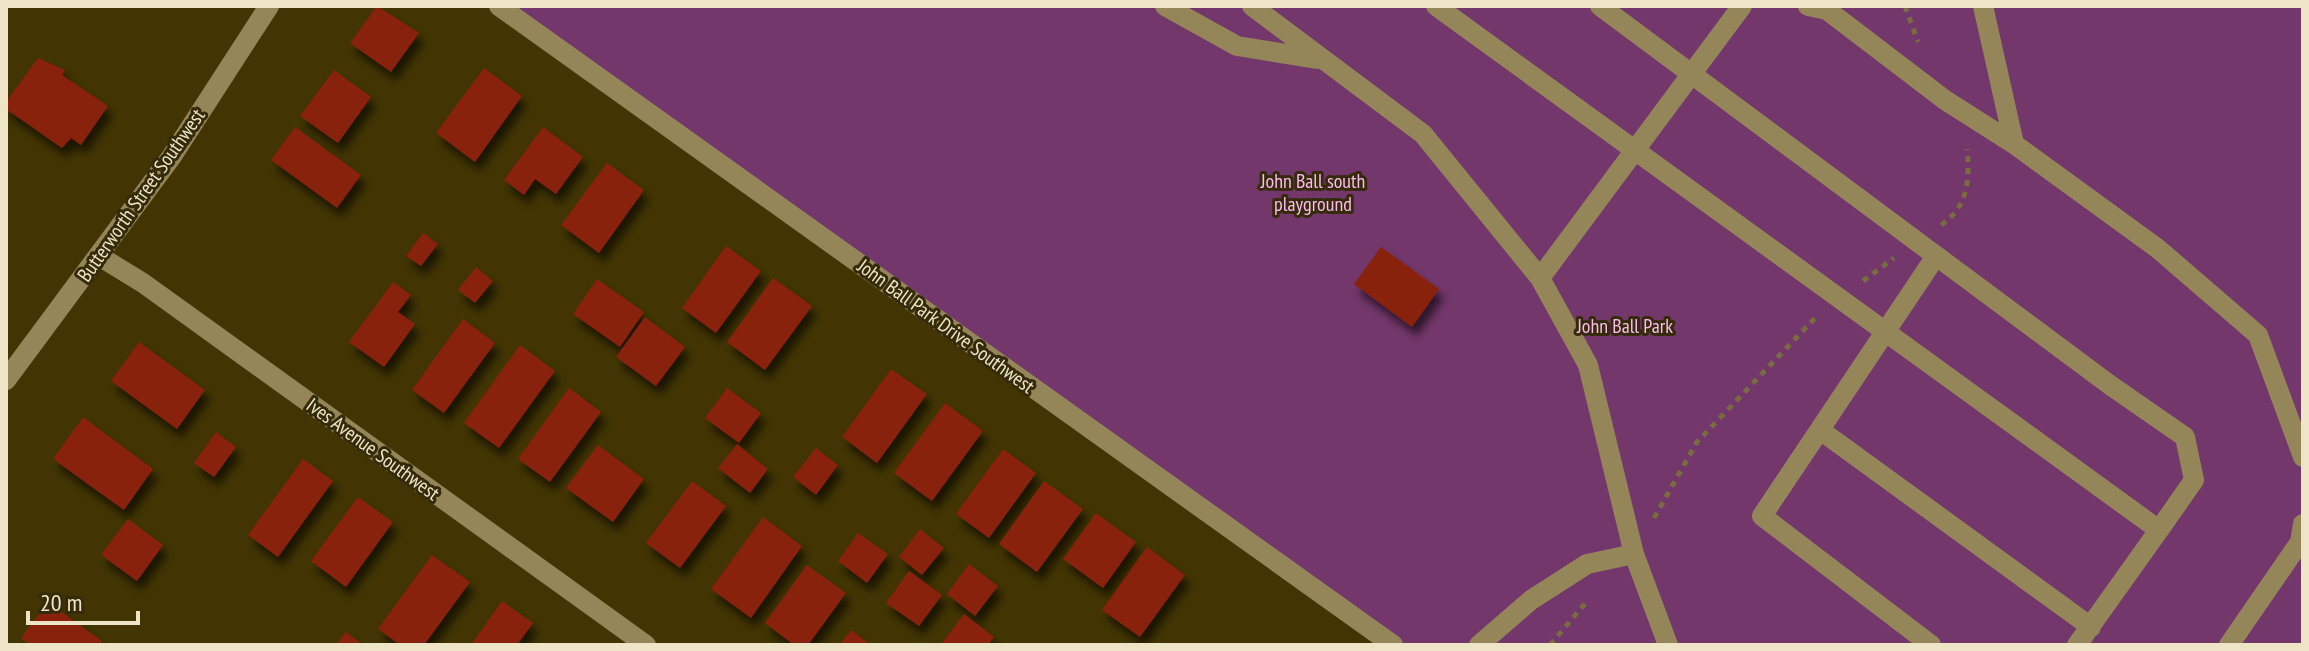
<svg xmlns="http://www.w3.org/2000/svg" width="2309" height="651" font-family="'PT Sans Narrow',sans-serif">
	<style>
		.green { fill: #73376b }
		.building { fill: #89210c; filter: url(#shadow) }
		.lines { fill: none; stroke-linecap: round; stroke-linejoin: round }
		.path { stroke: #786c40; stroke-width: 5; stroke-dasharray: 6 6; stroke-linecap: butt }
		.minor { stroke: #948659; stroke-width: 20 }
		.labels { text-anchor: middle; stroke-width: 6; stroke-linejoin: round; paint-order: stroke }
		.park-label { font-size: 20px; fill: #fcbaf1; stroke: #352b0b }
		.street-label { font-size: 20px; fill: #eee5c6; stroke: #352b0b }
	</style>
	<defs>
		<filter id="shadow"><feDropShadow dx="5" dy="9" stdDeviation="4" flood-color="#0009"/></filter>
	</defs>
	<rect width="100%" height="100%" fill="#423503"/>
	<!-- green -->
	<path class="green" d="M499,6H2303V645H1393Z"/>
	<!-- building -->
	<path class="building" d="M377,6L419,33L391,72L350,43Z
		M38,58L65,70L62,75L108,106L81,145L71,138L62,148L6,109V102Z
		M484,68L522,96L475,162L436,133Z
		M334,70L371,97L338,143L300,116Z
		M295,127L361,175L337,208L271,160Z
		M543,127L583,157L556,194L535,179L524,195L504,180Z
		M607,163L644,190L599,253L561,225Z
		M423,233L438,244L421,266L406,256Z
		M726,246L761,271L716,333L682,308Z
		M1381,247L1439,289L1412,327L1354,284Z
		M476,267L493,281L475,303L458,290Z
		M773,278L812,306L765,370L727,342Z
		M597,279L644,312L620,347L573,314Z
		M393,282L411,295L398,312L415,324L384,367L349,342Z
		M645,317L685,347L656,386L616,357Z
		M463,319L495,343L444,413L412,390Z
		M139,342L205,390L177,429L111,381Z
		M520,345L555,371L499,448L464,423Z
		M891,369L927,394L877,463L842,437Z
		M569,388L601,412L550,482L518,459Z
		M727,388L761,413L739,443L705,418Z
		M945,403L983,431L932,501L894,473Z
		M83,417L153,469L124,510L53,459Z
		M216,432L236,447L214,477L194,463Z
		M737,444L768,469L750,493L718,468Z
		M598,445L644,479L613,522L566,488Z
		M816,448L838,465L816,495L793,477Z
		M1003,449L1036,473L989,538L956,514Z
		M303,459L333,481L278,557L248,535Z
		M692,481L726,506L680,568L646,543Z
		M1044,481L1083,509L1037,572L999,544Z
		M358,497L393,522L346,587L311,561Z
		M1096,513L1136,542L1103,588L1063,559Z
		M763,517L802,546L751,618L711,589Z
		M128,519L163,545L137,581L101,555Z
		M920,529L944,548L922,575L899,557Z
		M858,533L888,554L867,583L838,561Z
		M1147,547L1185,575L1140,637L1102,610Z
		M432,555L470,582L424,645H400L378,629Z
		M969,564L998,586L975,616L947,594Z
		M807,565L846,593L808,645H794L765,623Z
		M909,571L942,595L919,626L886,603Z
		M502,601L533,623L517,645H471Z
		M48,602L102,641L98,645H30L21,638Z
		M964,614L994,637L988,645L942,643Z
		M851,630L871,645H840Z
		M346,632L363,645H336Z"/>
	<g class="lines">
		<!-- path -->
		<path class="path" d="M1905,6L1918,42
			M1941,225C1968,207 1970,180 1967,149
			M1863,281L1894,258
			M1654,518L1697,442L1817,316
			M1550,645L1588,600"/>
		<!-- minor -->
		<path class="minor" d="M499,6L1393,645
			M1165,6L1237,46L1317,59
			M1252,6L1423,134L1540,278L1588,365L1634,554
			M1436,6L2159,530L2194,480L2185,437L2110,385L1600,6
			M1808,6L1827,10L1945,100L2014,144
			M1983,6L2014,144L2157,248L2258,335L2303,457
			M99,256L143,283L646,645
			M1540,278L1742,6
			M6,380L172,156L269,6
			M1820,430L2091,627
			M1479,645L1531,600L1587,564L1634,554L1668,645
			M1931,645L1762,516L1936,256
			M2077,645L2159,530
			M2229,645L2300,542L2303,524"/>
	</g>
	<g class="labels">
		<!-- park labels -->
		<g class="park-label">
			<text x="1313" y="188">John Ball south<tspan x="1313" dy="23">playground</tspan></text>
			<text x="1625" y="333">John Ball Park</text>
		</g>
		<!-- street labels -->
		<g class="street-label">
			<text transform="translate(141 195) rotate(-55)" y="7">Butterworth Street Southwest</text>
			<text transform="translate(946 326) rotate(36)" y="7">John Ball Park Drive Southwest</text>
			<text transform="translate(373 449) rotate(36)" y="7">Ives Avenue Southwest</text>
		</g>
	</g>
	<!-- border -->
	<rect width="2309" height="651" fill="none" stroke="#eee5c6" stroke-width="16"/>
	<!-- scale -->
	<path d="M28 611v12h110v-12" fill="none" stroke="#eee5c6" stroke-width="4"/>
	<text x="40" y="611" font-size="24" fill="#eee5c6" stroke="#352b0b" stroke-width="6" paint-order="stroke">20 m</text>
</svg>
